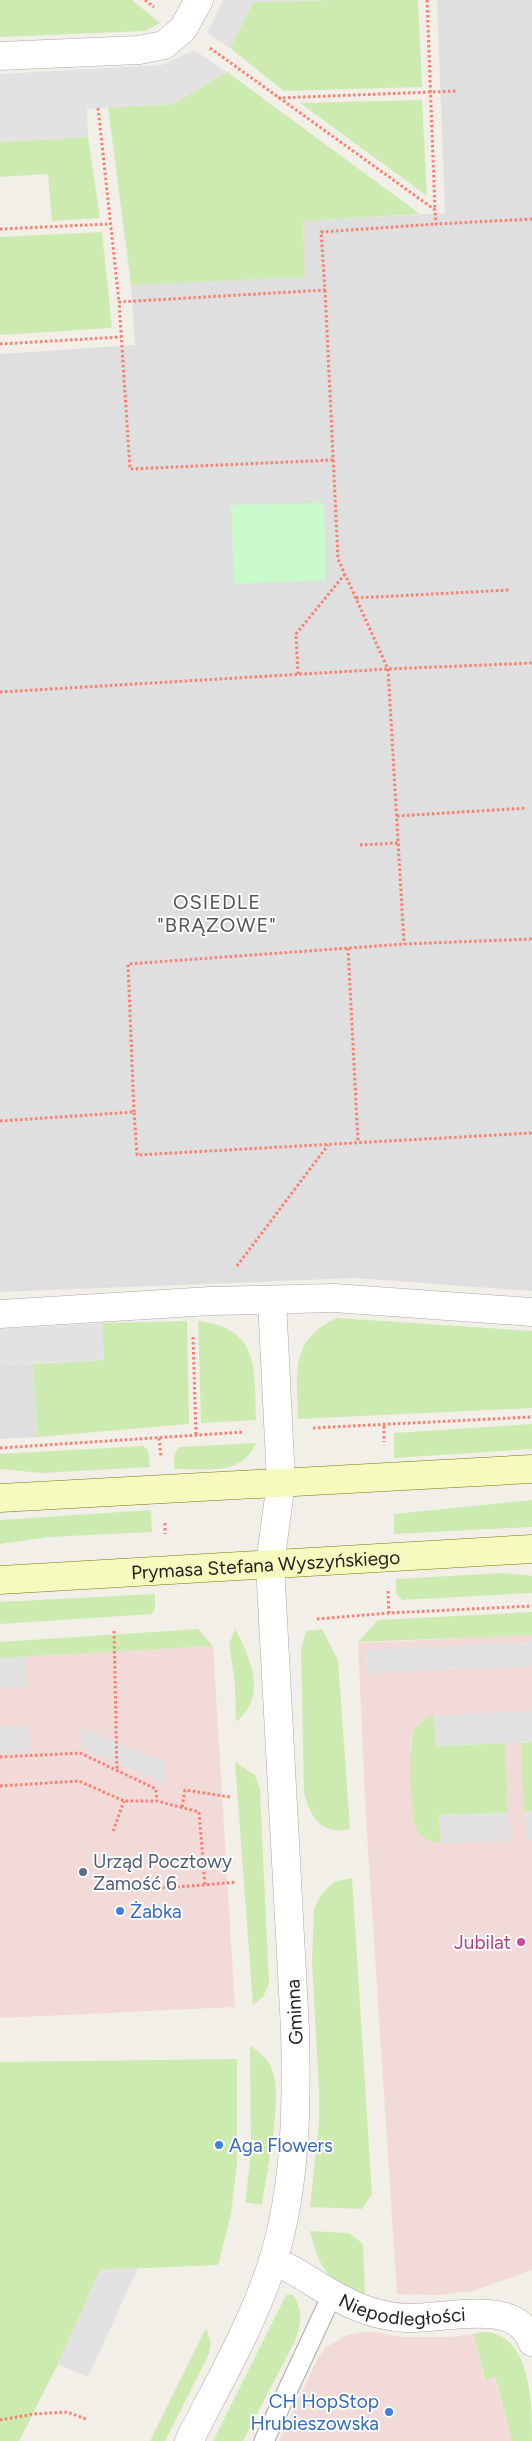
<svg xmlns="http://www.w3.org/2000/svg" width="532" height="2441" font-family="Figtree,sans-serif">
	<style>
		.residential { fill: #e0dfdf }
		.commercial { fill: #f2dad9 }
		.grass { fill: #cdebb0 }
		.park { fill: #c8facc }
		.parking { fill: #e2e2e2 }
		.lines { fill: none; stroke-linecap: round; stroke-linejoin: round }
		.service-casing { stroke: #a9a9a9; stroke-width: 21 }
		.minor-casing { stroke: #a9a9a9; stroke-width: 29 }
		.tertiary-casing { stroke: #a9a9a9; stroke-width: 29 }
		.secondary-casing { stroke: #707d05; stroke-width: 29 }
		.path { stroke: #fa8072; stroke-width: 3; stroke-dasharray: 2.5 2.5; stroke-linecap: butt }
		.service { stroke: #fff; stroke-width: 19 }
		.minor { stroke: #fff; stroke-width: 28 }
		.tertiary { stroke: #fff; stroke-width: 28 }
		.secondary { stroke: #f7fabf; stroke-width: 28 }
		.service-dot { fill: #5c6f8a; stroke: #fff; stroke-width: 2 }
		.shop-dot { fill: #3f7fe0; stroke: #fff; stroke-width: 2 }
		.hotel-dot { fill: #d1479c; stroke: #fff; stroke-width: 2 }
		.labels { text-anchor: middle; stroke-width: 4; stroke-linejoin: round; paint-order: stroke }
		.street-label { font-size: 19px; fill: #222; stroke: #fff }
		.service-label { font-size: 19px; fill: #4e5e75; stroke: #fff; text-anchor: start }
		.shop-label { font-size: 19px; fill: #366cbe; stroke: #fff; text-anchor: start }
		.hotel-label { font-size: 19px; fill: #b23c85; stroke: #fff; text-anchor: end }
		.neighbourhood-label { font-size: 20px; letter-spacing: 1px; fill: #555; stroke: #fff }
	</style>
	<rect width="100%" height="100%" fill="#f2efe9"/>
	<!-- residential -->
	<path class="residential" d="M437,0H532V1291L355,1278L0,1292V354L135,345L131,285L305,277L303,221L445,213Z
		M33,1364L37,1437L0,1439V1365Z"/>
	<!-- commercial -->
	<path class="commercial" d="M532,1635V1642L366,1651L367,1673L532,1666V1711L429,1717L417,1725L411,1739L410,1747L423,1837L441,1843L509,1841L505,1743H520L526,1839L532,1840V2270L473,2291L437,2295L397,2294L366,1818L358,1643Z
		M213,1646L235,2007L0,2018V1658Z
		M369,2331L402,2337H450L473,2334L484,2379L494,2376L512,2441H279L318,2358L325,2348L347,2335Z"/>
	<!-- grass -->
	<path class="grass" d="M0,0H132L160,23L144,31L0,37Z
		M332,0H418L422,87L284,91L230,48L253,2Z
		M227,72L420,214L303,221L305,277L131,285L108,107L173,104Z
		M422,100L427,196L300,103Z
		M88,137L100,218L52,221L48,174L0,177V142Z
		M102,232L112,328L0,335V237Z
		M337,1318L532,1331V1408L298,1419C297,1375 289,1339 337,1318Z
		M187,1321L189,1424L37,1437L33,1364L104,1360L102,1323Z
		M198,1321C261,1328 254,1371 256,1420L201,1423Z
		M532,1424V1449L394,1458V1433Z
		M256,1443C241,1477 207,1468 174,1469V1455L179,1447Z
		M143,1446L148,1450L150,1467L42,1473L0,1469V1454Z
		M532,1500V1527L394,1534V1514Z
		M151,1510L152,1532L48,1537L0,1544V1520Z
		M504,1573L532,1576V1593L402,1600L396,1593V1579Z
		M155,1594V1609L152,1614L0,1624V1602Z
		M532,1612V1635L358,1642L378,1620Z
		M198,1629L213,1646L0,1658V1642Z
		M235,1629C251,1659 268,1696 236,1722L235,1683L229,1644Z
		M322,1629L338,1660L350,1829C321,1835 311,1818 304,1793L301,1650L306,1631Z
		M434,1715L436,1746L505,1743L508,1813L440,1815L441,1843C432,1842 423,1839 417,1831C410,1820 408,1743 414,1731C417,1724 426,1717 434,1715Z
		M532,1742V1811L524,1812L520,1743Z
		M235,1762L255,1775L260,1790L269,1984L263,1997L253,2005Z
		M352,1878L372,2194L362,2209L310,2207L319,2122V2093L312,1961L314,1909L321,1895L334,1882Z
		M250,2046C261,2052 271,2062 274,2075C281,2108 267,2171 262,2205L245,2202L251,2154Z
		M237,2059V2164L231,2214L218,2265L100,2270L58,2364L19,2441H0V2062Z
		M310,2231L349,2233L363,2244L365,2294C328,2283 319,2268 310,2231Z
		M286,2295H293C304,2310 301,2325 295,2341L243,2441H213Z
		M206,2328L211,2343L208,2356L165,2441H150Z
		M483,2332C532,2332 532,2407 532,2441H512L495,2377L485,2380L473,2334Z"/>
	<!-- park -->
	<path class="park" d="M324,503L326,580L234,584L231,505Z"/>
	<!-- parking -->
	<path class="parking" d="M223,0H332L253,2L230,48L207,33Z
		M194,50L227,72L173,104L87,109L88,137L0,142V74L162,65Z
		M102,1323L104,1360L0,1365V1329Z
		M532,1642V1666L367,1673L366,1650Z
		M25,1657L27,1687L0,1688V1658Z
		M532,1711V1742L436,1746L434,1715Z
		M28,1725L30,1751L0,1753V1726Z
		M79,1727L165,1762L166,1784L82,1748Z
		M532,1811V1840H526L524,1812Z
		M508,1813L510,1841L441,1843L439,1815Z
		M138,2268L88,2377L58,2364L100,2270Z"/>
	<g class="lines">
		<!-- service casing -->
		<g class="service-casing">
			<path id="service" d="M264,2441L332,2295"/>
		</g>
		<!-- minor casing -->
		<g class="minor-casing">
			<g id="minor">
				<path d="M0,56L139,50L164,45L183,29L199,0"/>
				<path d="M272,1300L281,1482"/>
				<path d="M0,1314L211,1301L334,1298L532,1312"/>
				<path id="s1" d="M273,2260C322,2283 349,2315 407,2318C442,2320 517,2296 532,2342"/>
			</g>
		</g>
		<!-- tertiary casing -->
		<g class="tertiary-casing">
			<path id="tertiary" d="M189,2441C219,2382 254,2322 274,2258C296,2183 297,2106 295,2029L270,1564L281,1482"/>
		</g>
		<!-- secondary casing -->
		<g class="secondary-casing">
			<g id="secondary">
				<path d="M0,1498L532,1469"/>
				<path id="s2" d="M0,1580L532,1549"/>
			</g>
		</g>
		<!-- path -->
		<path class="path" d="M145,0L154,7
			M427,0L435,210
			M210,48L435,210L436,224L532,219
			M278,98L457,91
			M98,108L119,302
			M0,229L110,224
			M325,290L338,559L388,669L404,944
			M0,344L121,337
			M333,460L130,469L119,302L325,290L321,232L436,224
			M356,598L510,590
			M298,674L296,634L345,574
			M0,692L388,669L532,663
			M397,816L527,808
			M360,845L399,843
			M348,948L358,1142
			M134,1112L128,964L404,944L532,939
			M0,1121L134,1112L137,1155L532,1133
			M237,1266L328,1145
			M193,1337L196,1435
			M384,1426V1442
			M313,1428L532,1417
			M159,1438L161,1456
			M0,1448L244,1432
			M165,1523V1534
			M388,1591L389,1613L532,1606
			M317,1619L389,1613
			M114,1631L117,1772
			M0,1757L80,1753L156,1789L157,1801
			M0,1786L79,1781L124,1801H157L199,1812L205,1885L236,1882
			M182,1807L185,1790L230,1797
			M113,1831L124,1801
			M157,1888L205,1885
			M0,2420L34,2414L67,2412L86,2419"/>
		<!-- service -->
		<use href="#service" class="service"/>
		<!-- minor -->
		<use href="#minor" class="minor"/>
		<!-- tertiary -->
		<use href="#tertiary" class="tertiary"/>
		<!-- secondary -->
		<use href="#secondary" class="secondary"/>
	</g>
	<!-- markers -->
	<circle class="service-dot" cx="83" cy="1872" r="5"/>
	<g class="shop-dot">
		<circle cx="120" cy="1911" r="5"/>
		<circle cx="219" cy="2145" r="5"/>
		<circle cx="389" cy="2412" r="5"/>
	</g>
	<circle class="hotel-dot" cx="521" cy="1942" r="5"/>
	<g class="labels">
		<!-- street labels -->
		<g class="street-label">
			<text dy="7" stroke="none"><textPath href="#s2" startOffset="266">Prymasa Stefana Wyszyńskiego</textPath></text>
			<text transform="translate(294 2012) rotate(-93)" y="7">Gminna</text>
			<text dy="7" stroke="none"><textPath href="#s1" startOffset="142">Niepodległości</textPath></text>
		</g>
		<!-- service labels -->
		<g class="service-label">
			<text x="93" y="1868">Urząd Pocztowy<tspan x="93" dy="22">Zamość 6</tspan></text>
		</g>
		<!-- shop labels -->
		<g class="shop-label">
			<text x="130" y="1918">Żabka</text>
			<text x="229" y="2152">Aga Flowers</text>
			<text x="379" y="2408" text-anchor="end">CH HopStop<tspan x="379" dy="22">Hrubieszowska</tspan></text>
		</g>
		<!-- hotel labels -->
		<g class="hotel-label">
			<text x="511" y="1949">Jubilat</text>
		</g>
		<!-- neighbourhood labels -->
		<g class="neighbourhood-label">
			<text x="217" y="909">OSIEDLE<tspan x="217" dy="23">"BRĄZOWE"</tspan></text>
		</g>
	</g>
</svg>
